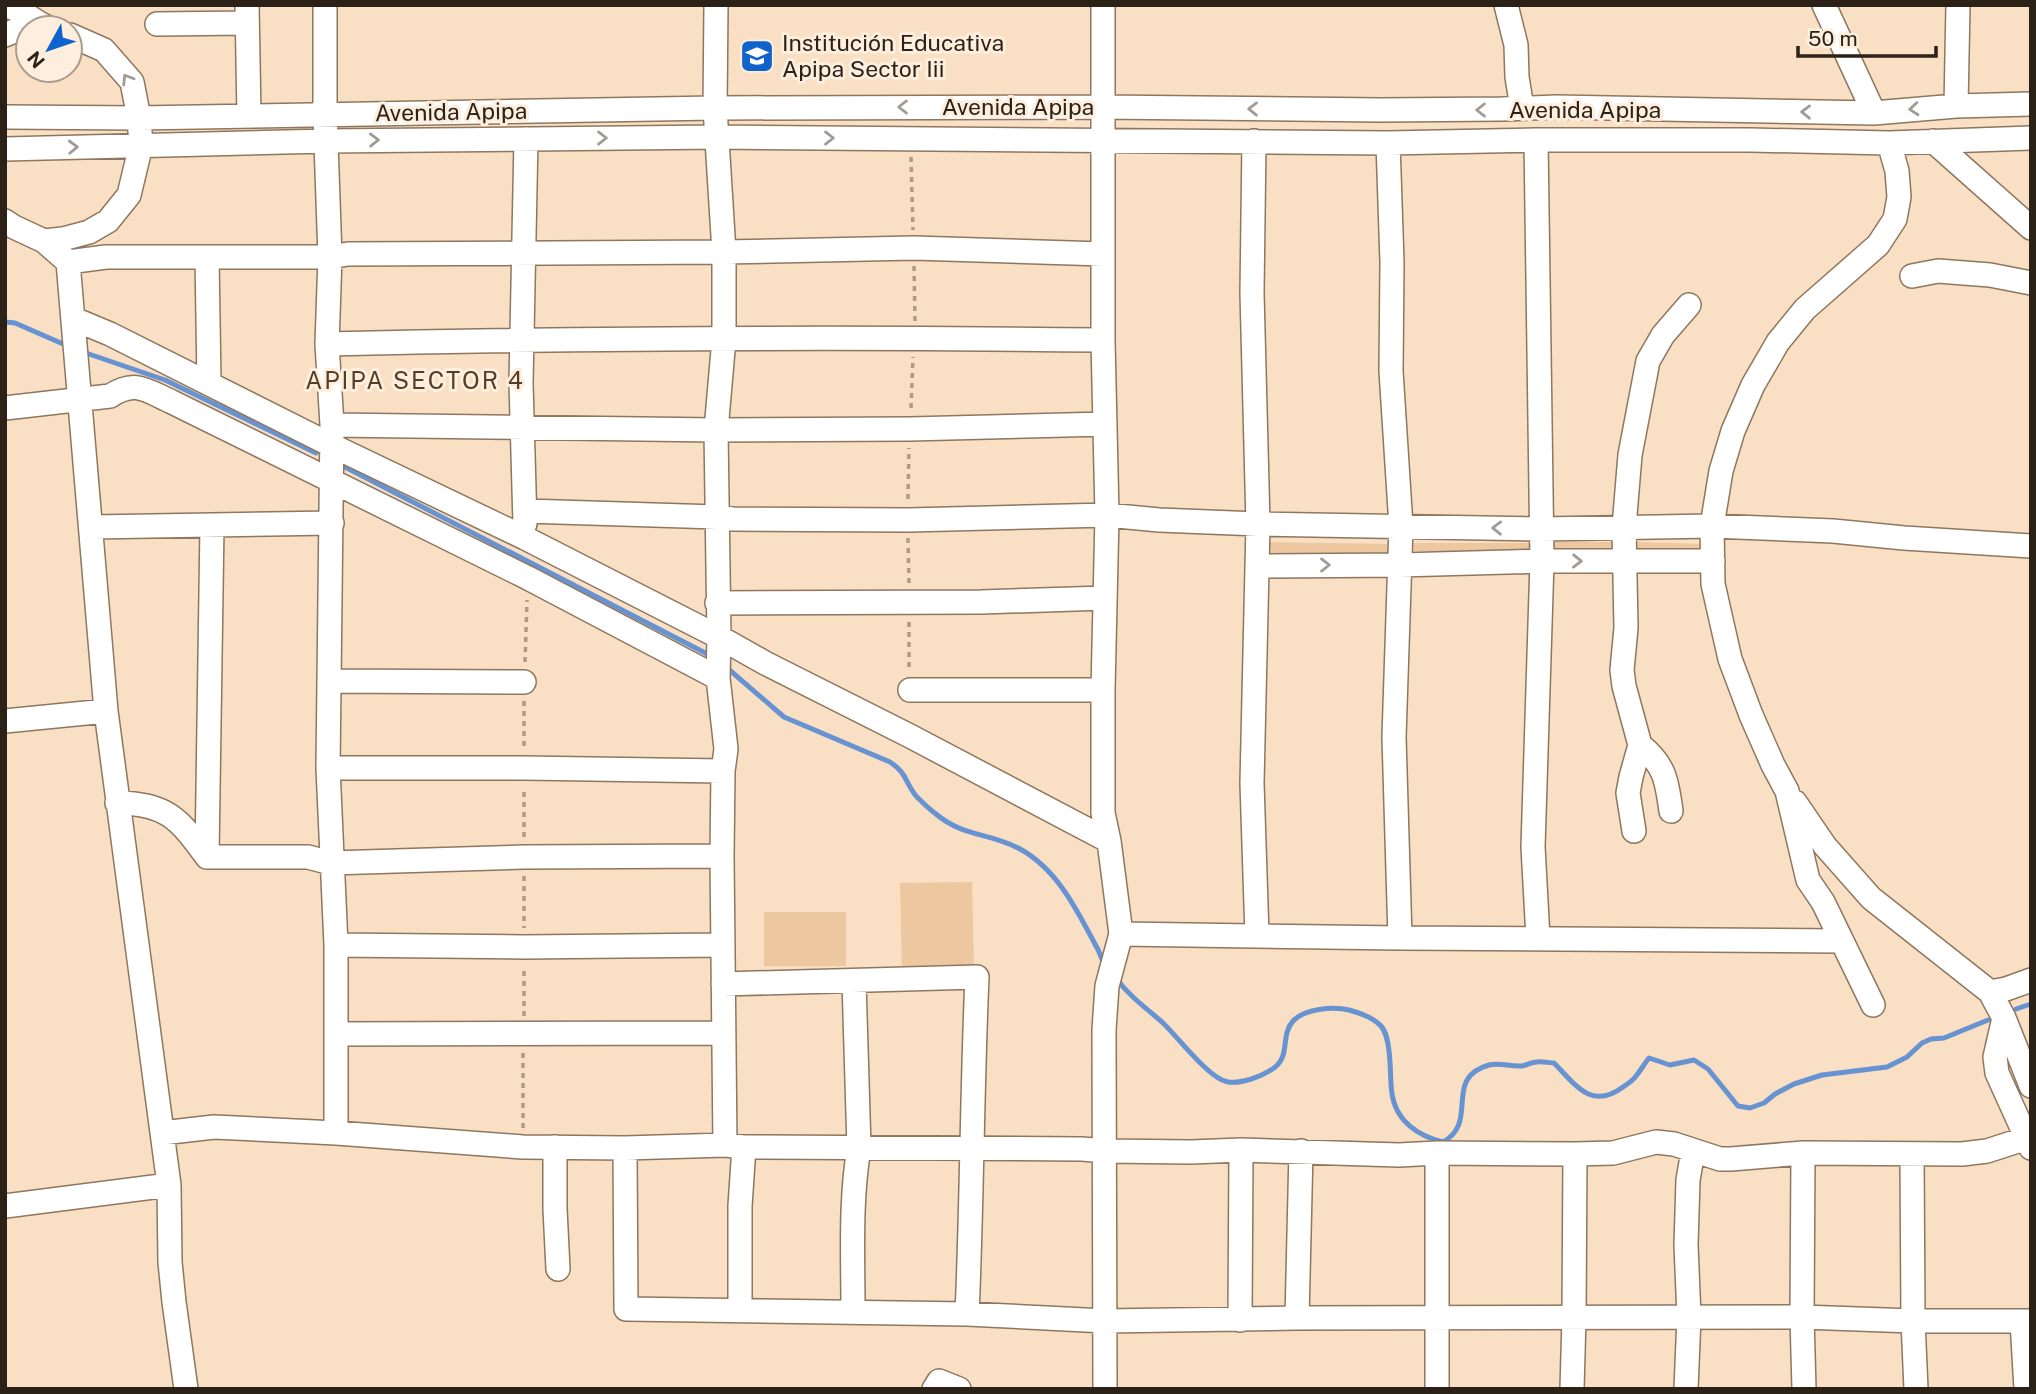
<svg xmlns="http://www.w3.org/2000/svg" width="2036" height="1394" font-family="'Public Sans',sans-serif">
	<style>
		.green { fill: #edc79f }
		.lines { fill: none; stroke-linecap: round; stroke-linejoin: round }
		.stream { stroke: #6893d2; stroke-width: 5 }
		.minor-casing { stroke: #8e775e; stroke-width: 26 }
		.path { stroke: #af9b85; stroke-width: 3.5; stroke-dasharray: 5 5; stroke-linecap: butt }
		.minor { stroke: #fff; stroke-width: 23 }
		.oneway { stroke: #a09b97 }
		.labels { text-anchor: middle; stroke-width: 6; stroke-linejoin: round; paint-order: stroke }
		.poi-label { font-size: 23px; fill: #2b2117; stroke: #feeedd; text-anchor: start }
		.street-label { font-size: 23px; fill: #2b2117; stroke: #feeedd }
		.neighbourhood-label { font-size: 24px; letter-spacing: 2px; fill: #533e26; stroke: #feeedd }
	</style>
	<rect width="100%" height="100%" fill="#f9dfc3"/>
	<!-- green -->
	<path class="green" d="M1270,542L1390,544V555L1270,553Z
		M1552,542H1615V550H1552Z
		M1635,542L1703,544V553L1635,550Z
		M1412,543H1530V552L1412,551Z
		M972,882L974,972L902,973L900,883Z
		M764,912H846V966H764Z"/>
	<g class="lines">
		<!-- stream -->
		<path class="stream" d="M5,322L15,323L70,347
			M83,352L165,380L316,453
			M345,467L713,657
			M726,667L784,717L890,762C908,774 904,781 916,796C922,802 929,809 936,814C963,837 991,833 1020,849C1057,869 1077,910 1096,946C1100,952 1101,959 1105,965
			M1116,978C1129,996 1146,1008 1162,1022C1177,1036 1209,1079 1228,1082C1242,1084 1263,1076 1274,1068C1291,1055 1280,1036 1293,1021C1304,1009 1333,1006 1349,1010C1360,1013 1373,1017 1381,1026C1387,1033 1388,1043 1389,1051C1391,1066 1390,1080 1392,1094C1396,1121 1418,1136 1443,1142C1480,1122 1442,1078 1489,1065C1500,1062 1510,1067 1522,1066C1527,1065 1532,1062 1537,1062C1542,1061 1549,1063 1554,1063C1575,1084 1591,1111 1623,1087C1627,1084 1633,1081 1636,1076C1641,1070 1644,1064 1649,1058L1670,1065L1694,1060L1708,1069L1738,1106L1750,1108L1764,1103L1775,1094L1794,1084L1822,1075L1887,1067L1907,1057L1922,1043L1931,1039L1944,1038L1988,1020
			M2016,1009L2031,1004"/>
		<!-- minor casing -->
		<g class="minor-casing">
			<path id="minor" d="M247,5L249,116
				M325,5V114L330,257L327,344L332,425L328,768L336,945V1133
				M716,5L715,108L724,252V339L716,430L719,637L718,678L726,749L723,771L722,856L725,1145
				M1103,5V340L1107,515L1103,690V813L1109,841L1121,934L1107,986L1104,1030L1105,1389
				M1506,5L1516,45L1517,77L1522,108
				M1824,5L1874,113
				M5,6C22,8 33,22 49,28
				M157,24L247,23
				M5,35L23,27L39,25
				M1956,106L1958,5
				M5,117L139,118L715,108L1103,107L1381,110L1502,109L1557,107L1874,113L1956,106L2031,104
				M1536,140L1542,561L1533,847L1538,938
				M1254,141L1252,293L1258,524L1252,783L1257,936
				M1933,141L2031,228
				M1388,143L1392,262L1391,371L1401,526L1394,737L1400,938
				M5,149L327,141L718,137L1388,143L1536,140H1750L1889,143L2031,138
				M5,221L14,227L44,241L68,262L106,711L169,1185L170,1262L174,1302L186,1389
				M44,241L63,239L89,232L108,221L129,195L141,145L139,118L132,82L104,50L70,35
				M207,257L209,383
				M68,262L106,257H330L348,254L724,252L914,248L1103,254
				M1912,276L1938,271L1990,275L2031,283
				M74,319L110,334L331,445L525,538L719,637L765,663L910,736L1109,841
				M327,344C586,338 844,337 1103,340
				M5,408L110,396C136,379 147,391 172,402L528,578L718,678
				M332,425L716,430L910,429L1105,424
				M526,511L717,517L733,519L909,520L1107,515L1159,520L1258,524L1542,529L1712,526L1833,531L1904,538L2031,546
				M525,524L521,383L526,139
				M92,527L332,523
				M1257,566L1400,565L1542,561H1713
				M717,603L981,602L1105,598
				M330,681L524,682
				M910,690H1103
				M5,721L106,711
				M1640,745C1665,765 1667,781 1671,811
				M328,768H524L723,771
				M1795,802L1825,846L1871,898L1990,992L2004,1018L2031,1086
				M117,803C167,803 180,820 207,857
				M1634,831L1628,793L1631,777L1640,745L1624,686L1622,670L1626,628L1624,527L1630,455L1648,361L1663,335L1689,305
				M207,857H308L331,863L524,857L722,856
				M207,857L212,525
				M1121,934L1400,938L1841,941
				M336,945L524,947L722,945
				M723,984L977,977C972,1089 972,1202 967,1314
				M1990,992L2006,989L2031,980
				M1873,1005L1823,902L1808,880L1787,791L1773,765L1751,715L1730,659L1713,584L1712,526L1721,471L1733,431L1753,385L1778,342L1805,309L1878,245L1895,219L1899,197L1897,171L1889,143
				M2004,1018L1995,1057L1997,1073L2031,1148
				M336,1034L723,1033
				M162,1133L214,1127L336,1133L523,1147L625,1148L725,1145L744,1147L1082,1149L1105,1151L1191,1152L1241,1150L1399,1155L1437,1153L1575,1154L1613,1153L1656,1142L1674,1144L1720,1159H1731L1803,1153L1962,1154L1987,1151L2027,1138
				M555,1147V1209L558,1269
				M625,1148L626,1309L967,1314L1105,1321L1297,1318L1802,1317L1913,1321H2031
				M1803,1153L1802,1317L1804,1389
				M1912,1154L1913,1321L1916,1389
				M5,1206L169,1185
				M740,1310V1206L744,1147
				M853,1311C853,1257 850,1201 859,1148L854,981
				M1297,1318L1301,1151
				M1240,1320L1241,1150
				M2022,1321L2026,1389
				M934,1389L939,1381L959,1389
				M1437,1389V1153
				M1572,1389L1574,1318L1575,1154
				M1686,1389L1689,1317L1686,1245L1688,1180L1693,1151"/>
		</g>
		<!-- path -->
		<path class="path" d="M911,157L913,230
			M914,266L915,321
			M911,408L913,357
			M908,499L909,448
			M908,538L909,583
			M909,622V670
			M525,662L527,600
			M524,701V750
			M524,837V789
			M524,876V928
			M524,1016V967
			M523,1128V1051"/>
		<!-- minor -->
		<use href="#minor" class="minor"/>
	</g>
	<!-- one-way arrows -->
	<defs><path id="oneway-chevron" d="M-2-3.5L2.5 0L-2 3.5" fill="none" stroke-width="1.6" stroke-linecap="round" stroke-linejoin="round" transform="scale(1.75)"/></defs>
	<g class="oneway">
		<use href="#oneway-chevron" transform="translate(127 79) rotate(-122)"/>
		<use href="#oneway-chevron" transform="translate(903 107) rotate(180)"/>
		<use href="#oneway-chevron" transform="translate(1253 109) rotate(-179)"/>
		<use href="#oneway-chevron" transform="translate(1914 109) rotate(175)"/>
		<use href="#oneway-chevron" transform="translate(1481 110) rotate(180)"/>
		<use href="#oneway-chevron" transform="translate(1806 112) rotate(-179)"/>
		<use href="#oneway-chevron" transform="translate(602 138)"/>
		<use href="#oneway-chevron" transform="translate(829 138)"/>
		<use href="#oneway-chevron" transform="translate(374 140) rotate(-1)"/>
		<use href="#oneway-chevron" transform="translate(73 147) rotate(-2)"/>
		<use href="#oneway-chevron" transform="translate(1497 528) rotate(-179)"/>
		<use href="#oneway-chevron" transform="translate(1577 561) rotate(1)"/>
		<use href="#oneway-chevron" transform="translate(1325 565)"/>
	</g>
	<!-- icons -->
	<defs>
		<g id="school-square" transform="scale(1.75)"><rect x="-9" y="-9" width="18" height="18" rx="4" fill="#1063cd" stroke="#feeedd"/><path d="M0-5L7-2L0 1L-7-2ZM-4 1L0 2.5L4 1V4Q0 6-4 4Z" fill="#fff"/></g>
	</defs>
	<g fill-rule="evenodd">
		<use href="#school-square" x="757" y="56"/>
	</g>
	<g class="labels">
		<!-- poi labels -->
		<g class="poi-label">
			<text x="782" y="51">Institución Educativa<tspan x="782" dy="26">Apipa Sector Iii</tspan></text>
		</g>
		<!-- street labels -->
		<g class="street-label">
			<text x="1018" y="115">Avenida Apipa</text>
			<text x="1585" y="118">Avenida Apipa</text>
			<text transform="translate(451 112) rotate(-1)" y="8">Avenida Apipa</text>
		</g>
		<!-- neighbourhood labels -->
		<g class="neighbourhood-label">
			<text x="415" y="389">APIPA SECTOR 4</text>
		</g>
	</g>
	<!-- border -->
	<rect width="2036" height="1394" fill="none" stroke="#2b2117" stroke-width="14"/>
	<!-- north arrow -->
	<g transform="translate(49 49) rotate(230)"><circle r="33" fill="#feeedd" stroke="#aa9c8e" stroke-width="2"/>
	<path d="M0-5L12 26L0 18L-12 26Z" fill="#1063cd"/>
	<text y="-10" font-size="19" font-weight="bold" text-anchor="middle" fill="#2b2117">N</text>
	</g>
	<!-- scale -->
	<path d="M1798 46v10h138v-10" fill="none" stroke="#2b2117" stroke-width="3.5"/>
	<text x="1808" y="46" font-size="21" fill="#2b2117" stroke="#feeedd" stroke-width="5" paint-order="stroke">50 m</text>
</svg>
